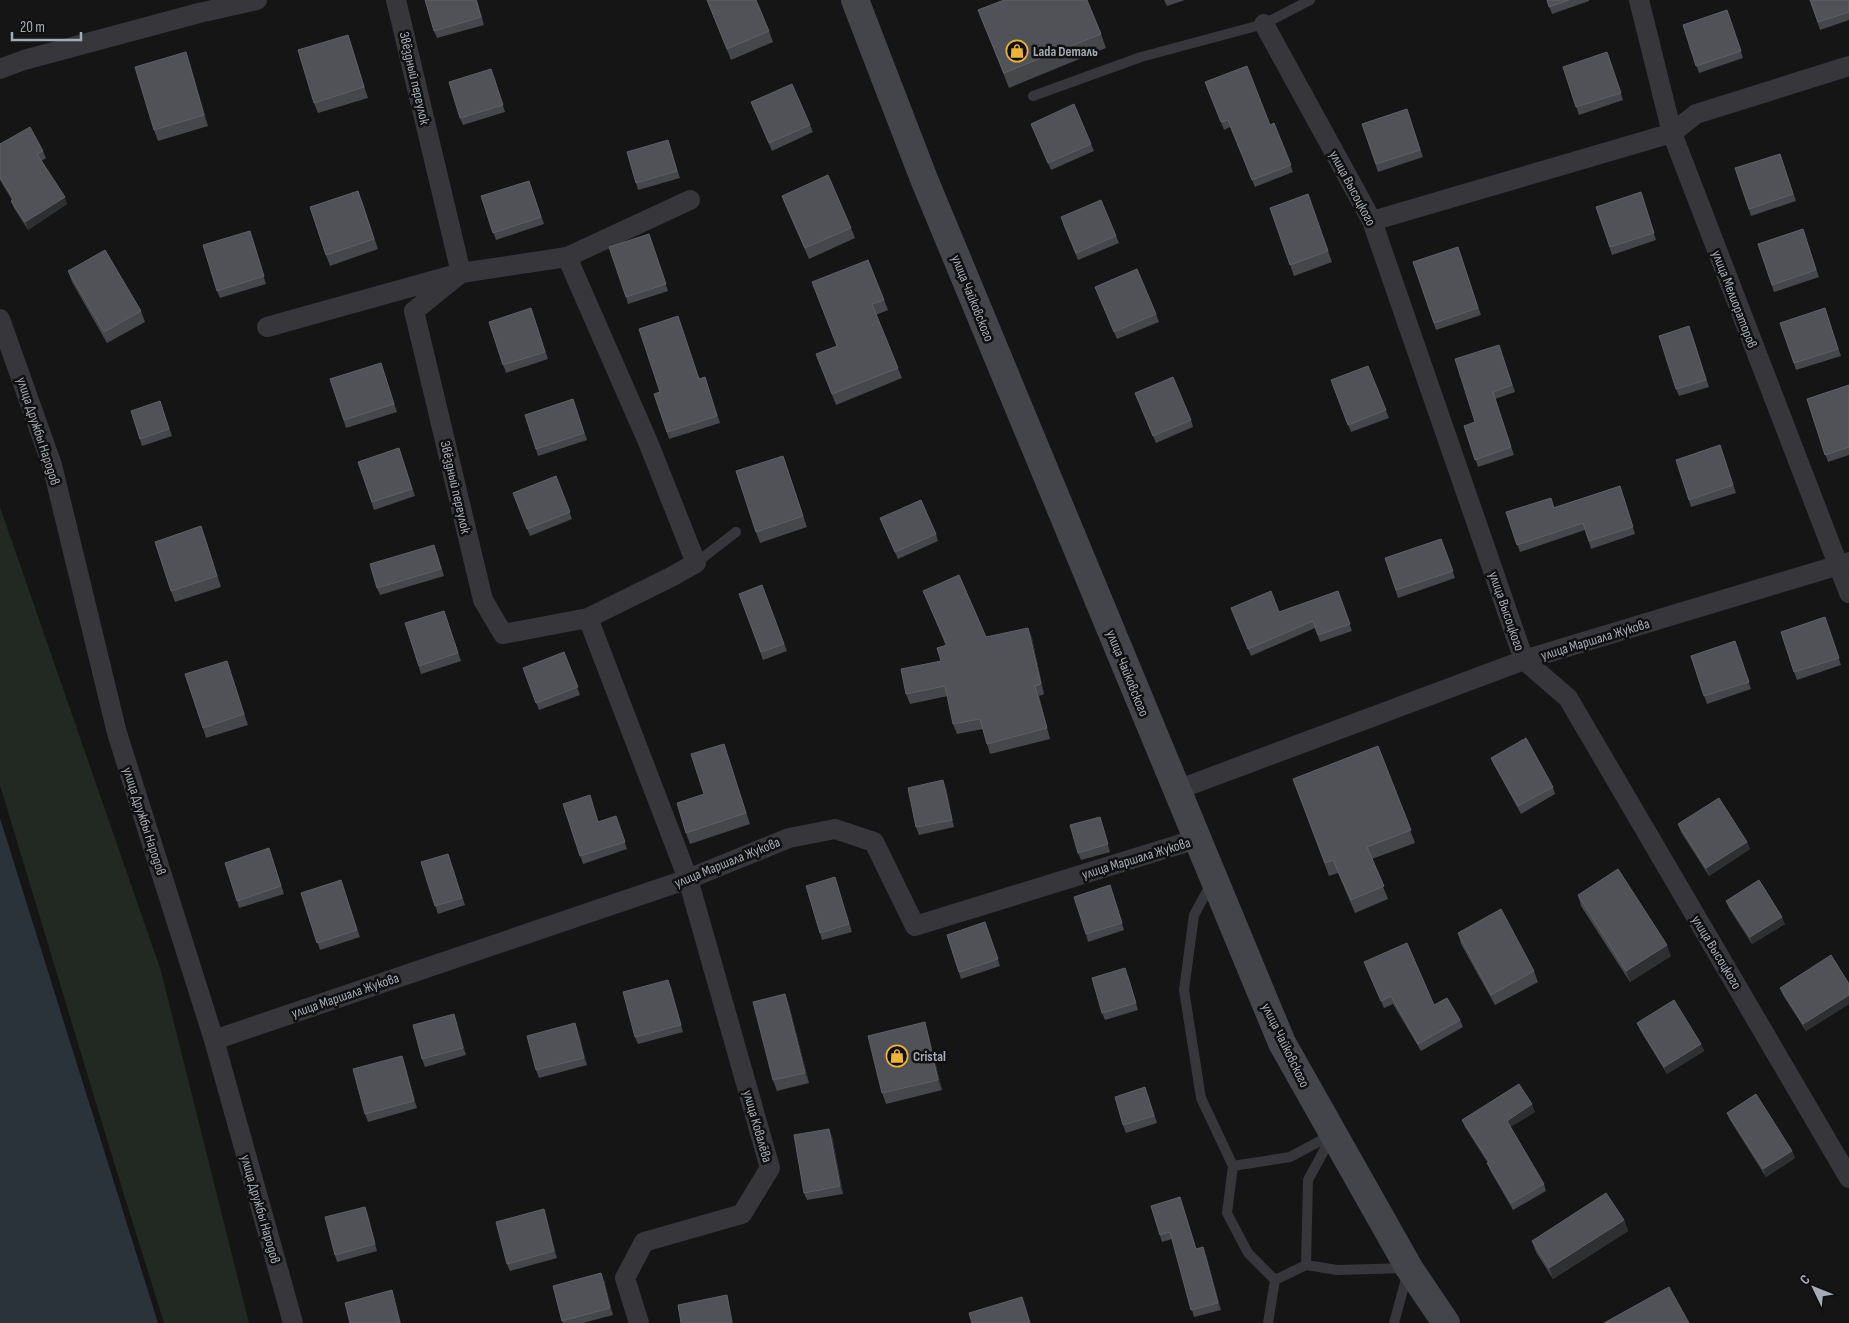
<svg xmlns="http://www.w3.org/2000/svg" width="1849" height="1323" font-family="'Sofia Sans Condensed',sans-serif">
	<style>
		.green { fill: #212922 }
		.water { fill: #2b333a }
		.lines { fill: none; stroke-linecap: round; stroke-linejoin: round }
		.lane { stroke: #36363b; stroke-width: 10 }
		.street { stroke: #36363b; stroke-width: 20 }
		.secondary { stroke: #44454b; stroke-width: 28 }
		.wall { fill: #46474b }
		.shaded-wall { fill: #2e2f31 }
		.building { fill: #515257; stroke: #5e6066 }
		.labels { text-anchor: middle; stroke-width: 5; stroke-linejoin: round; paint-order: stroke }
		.poi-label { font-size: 14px; font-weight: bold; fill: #a7abb6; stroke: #101011; text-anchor: start }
		.street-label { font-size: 14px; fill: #a7abb6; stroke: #101011 }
	</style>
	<rect width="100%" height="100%" fill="#151516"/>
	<!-- green -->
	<path class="green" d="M0,507L161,971L249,1323H164L112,1156L0,785Z"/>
	<!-- water -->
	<path class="water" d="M0,818L158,1323H0Z"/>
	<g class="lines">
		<!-- lane -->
		<path class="lane" d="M1033,96L1141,57L1264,24L1310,0
			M696,563L736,532
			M1211,884L1194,915L1184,990L1201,1098L1233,1166L1227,1213L1248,1253L1275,1280L1268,1323
			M1233,1166L1290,1157L1333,1134L1308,1180L1306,1265
			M1275,1280L1306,1265L1337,1270L1409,1268L1394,1323"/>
		<!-- street -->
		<path class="street" d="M396,0L461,273L414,311L483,600L503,634L588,618L688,879L770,1168L742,1214L644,1242L625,1278L639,1323
			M1639,0L1672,133L1849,593
			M1264,24L1372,221L1524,660L1568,698L1849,1178
			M0,69L24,60L199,13L257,0
			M1372,221L1672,133L1696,114L1849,66
			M567,257L648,442L696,563L671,577L588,618
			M0,319L52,465L117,733L214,1040L293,1323
			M267,327L461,273L567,257L690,200
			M1177,790L1524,660L1849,562
			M214,1040L688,879L789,838L835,829L874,842L915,926L1197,839"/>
		<!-- secondary -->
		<path class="secondary" d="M855,0L924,179L1282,1043L1409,1268L1446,1323"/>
	</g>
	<!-- wall -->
	<path class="wall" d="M477,0L484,25L437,38L434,31Z
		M707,0L769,31L773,42L731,60Z
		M1164,0H1185L1167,6Z
		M1547,0H1589V1L1552,14Z
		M1810,0H1849V20L1820,30Z
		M978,10L1101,34L1106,48L1009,88Z
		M1727,10L1743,58L1699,73L1683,25Z
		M348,35L368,98L318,113L314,103Z
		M186,52L208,126L158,141L154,130Z
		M1607,52L1623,100L1579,115L1563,67Z
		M494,76L505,112L463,125L460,118Z
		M1205,82L1270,125L1274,123L1293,172L1255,187L1230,127L1224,130Z
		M751,102L810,125L813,132L772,151Z
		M1407,109L1423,157L1378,172L1362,124Z
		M1031,124L1091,144L1094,151L1051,170Z
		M0,144L43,151L46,158L41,161L67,204L28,230L14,208L11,201L12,200L0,180Z
		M670,147L680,178L638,190L636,183Z
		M1780,154L1796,201L1751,216L1735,168Z
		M529,181L544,224L496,240L481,196Z
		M1641,192L1656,240L1612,255L1596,207Z
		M1308,194L1332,262L1294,276L1270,208Z
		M782,196L851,228L855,238L809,259L786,207Z
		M362,201L378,249L330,266L326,255Z
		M1063,224L1116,236L1119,243L1078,260Z
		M1803,229L1819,277L1774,292L1758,244Z
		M649,234L668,291L628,304L626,297Z
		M252,238L266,284L220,298L217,291Z
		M1458,247L1481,315L1436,330L1413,262Z
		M68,271L141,311L145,322L107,343L72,282Z
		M812,282L884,300L888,310L876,315L902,378L836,405L816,354L837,346Z
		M1095,287L1156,314L1159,322L1117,339Z
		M531,308L548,359L506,373L489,322Z
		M1825,308L1841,356L1796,370L1780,323Z
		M1692,334L1709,387L1679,396L1676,389Z
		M1499,345L1515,392L1495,399L1514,455L1478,467L1464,426L1475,422Z
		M381,363L397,412L346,428L330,379Z
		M1368,366L1389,418L1351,432L1331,380Z
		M705,377L720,423L669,439L654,394Z
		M1849,385V455L1828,462L1807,399Z
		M1135,393L1191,420L1193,427L1156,443Z
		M573,399L587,440L538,456L525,415Z
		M160,401L172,436L142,446L131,411Z
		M1720,445L1736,493L1691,507L1676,460Z
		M399,448L415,496L374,510L358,462Z
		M783,456L807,527L760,543L756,532Z
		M556,476L572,519L530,536L513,493Z
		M1620,486L1635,534L1591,549L1585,530L1520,552L1506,512L1554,507Z
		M880,518L936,534L938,541L898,559Z
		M205,537L221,587L175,602L171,591Z
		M1441,539L1455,578L1398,598L1385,558Z
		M437,553L444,576L380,595L377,588Z
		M762,585L787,651L763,660L739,594Z
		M923,591L986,637L1028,628L1032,638L1044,694L1039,696L1050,739L990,754L983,729L957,734L953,724L948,696L910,704L906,694L941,661L946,646Z
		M1338,591L1352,631L1320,642L1315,628L1251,656L1234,616L1279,612Z
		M444,611L461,661L421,674L405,623Z
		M1825,617L1841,665L1797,680L1781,632Z
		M1735,641L1751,689L1707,704L1691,656Z
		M564,652L580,695L539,710L523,668Z
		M230,672L248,725L206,738L203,728Z
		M724,744L750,824L690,844L686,833L704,794Z
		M1378,746L1415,843L1372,859L1388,899L1355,913L1338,873L1329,876L1293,779Z
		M1491,758L1553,787L1555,794L1521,814L1494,765Z
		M946,788L954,827L919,835L916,827Z
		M563,804L599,822L616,816L627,849L583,864Z
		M1100,817L1110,852L1081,860L1078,853Z
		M1678,824L1747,842L1750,849L1709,876L1681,832Z
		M269,848L284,894L239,908L237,901Z
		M448,854L465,905L438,914L421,862Z
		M341,880L360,937L320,950L301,893Z
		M837,884L852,932L822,940L820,933Z
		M1113,893L1124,930L1088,942L1086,934Z
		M1578,895L1671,956L1630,982L1581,906Z
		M1726,901L1785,924L1752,944L1729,908Z
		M985,922L1000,966L961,979L947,935Z
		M1458,933L1534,971L1538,982L1495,1005L1461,944Z
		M1364,962L1434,1005L1460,1020L1463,1027L1421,1051L1393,1004L1384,1008Z
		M1128,975L1138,1010L1105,1020L1102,1013Z
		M1849,984V1004L1806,1031L1783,995L1780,988Z
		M671,987L683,1032L638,1044L635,1037Z
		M785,994L789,1005L809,1083L777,1091L773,1080Z
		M454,1014L466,1055L425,1067L422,1059Z
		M575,1023L587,1065L539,1078L536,1070Z
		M1637,1023L1701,1044L1704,1051L1667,1074L1640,1030Z
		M928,1033L942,1090L886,1104L882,1093Z
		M402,1056L417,1108L368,1122L365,1114Z
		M1148,1095L1157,1123L1126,1133L1123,1125Z
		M1535,1112L1510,1127L1544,1184L1546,1191L1513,1210L1490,1170L1488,1163L1465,1127L1462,1120Z
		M1727,1113L1792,1151L1795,1158L1766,1177L1730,1120Z
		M832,1136L843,1194L807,1200L804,1193Z
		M1151,1206L1197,1249L1206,1255L1221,1310L1194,1317L1172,1239L1162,1242Z
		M365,1207L377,1251L337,1262L335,1255Z
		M546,1216L557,1258L510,1271L507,1264Z
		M1624,1220L1628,1231L1553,1279L1536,1252L1532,1241Z
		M604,1280L613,1315L583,1323H563L562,1321Z"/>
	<!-- shaded-wall -->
	<path class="shaded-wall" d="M348,35L352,46L368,98L364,87Z
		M186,52L190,63L208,126L204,115Z
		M65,197L67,204L28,230L25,222Z
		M1028,628L1032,638L1044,694L1041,684Z
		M1035,686L1039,696L1050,739L1047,728Z
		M943,780L946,788L954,827L952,820Z
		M1747,842L1750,849L1709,876L1706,868Z
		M1782,917L1785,924L1752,944L1750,937Z
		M1667,945L1671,956L1630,982L1626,971Z
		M668,980L671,987L683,1032L681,1025Z
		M785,994L789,1005L809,1083L805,1073Z
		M1849,995V1004L1806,1031L1803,1024Z
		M454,1014L457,1022L466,1055L463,1048Z
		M925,1022L928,1033L942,1090L938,1080Z
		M575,1023L578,1030L587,1065L584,1058Z
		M1701,1044L1704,1051L1667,1074L1664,1067Z
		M402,1056L405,1064L417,1108L414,1101Z
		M1532,1104L1535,1112L1509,1128L1507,1121Z
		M829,1129L832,1136L843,1194L840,1186Z
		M1792,1151L1795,1158L1766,1177L1763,1169Z
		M365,1207L368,1214L377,1251L375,1244Z
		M544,1209L546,1216L557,1258L554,1251Z
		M1624,1220L1628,1231L1553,1279L1549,1268Z
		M1203,1247L1206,1255L1221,1310L1218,1303Z
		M601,1273L604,1280L613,1315L610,1308Z
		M392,1290L394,1297L401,1323H400Z
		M727,1295L729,1303L733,1323H732Z"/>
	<!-- building -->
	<path class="building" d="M425,0H476L481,17L434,31Z
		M707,0H756L769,31L727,49Z
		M1004,0H1087L1101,34L1004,73L978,10Z
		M1547,0H1569L1549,7Z
		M1810,0H1849V12L1818,22Z
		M1727,10L1741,51L1696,66L1683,25Z
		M348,35L364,87L314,103L298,50Z
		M186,52L204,115L154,130L135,67Z
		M1607,52L1621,93L1576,107L1563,67Z
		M1247,66L1270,125L1274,123L1291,165L1252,180L1228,120L1221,122L1205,82Z
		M491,69L503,105L460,118L449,82Z
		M792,84L810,125L769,143L751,102Z
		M1074,104L1091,144L1048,163L1031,124Z
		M1407,109L1420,150L1376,164L1362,124Z
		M30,127L43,151L37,154L65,197L25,222L11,201L13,199L0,177V144Z
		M668,140L677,171L636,183L627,152Z
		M1780,154L1793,194L1749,209L1735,168Z
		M828,175L851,228L805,248L782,196Z
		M529,181L541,217L493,233L481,196Z
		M358,191L374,239L326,255L310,207Z
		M1641,192L1654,233L1610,247L1596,207Z
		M1308,194L1328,251L1290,265L1270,208Z
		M1101,200L1116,236L1076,253L1061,217Z
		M1803,229L1816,270L1772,285L1758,244Z
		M250,231L264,276L217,291L203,245Z
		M649,234L666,284L626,297L609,247Z
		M1458,247L1478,308L1434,323L1413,262Z
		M105,250L141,311L104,332L68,271Z
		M868,260L884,300L872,304L898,368L832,394L816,354L837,346L812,282Z
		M1137,269L1156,314L1114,332L1095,287Z
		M531,308L545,352L503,365L489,322Z
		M1825,308L1838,349L1794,363L1780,323Z
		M678,316L699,379L705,377L717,416L667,432L654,394L660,392L639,329Z
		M1689,326L1706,380L1676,389L1659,336Z
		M1499,345L1512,385L1493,392L1511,447L1475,460L1464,426L1475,422L1455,359Z
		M381,363L394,404L344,420L330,379Z
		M1368,366L1386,410L1348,425L1331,380Z
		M1173,377L1191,420L1153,436L1135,393Z
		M1849,385V447L1825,455L1807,399Z
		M573,399L584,433L536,449L525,415Z
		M160,401L169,429L140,439L131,411Z
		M1720,445L1733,485L1689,500L1676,460Z
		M399,448L412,489L372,502L358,462Z
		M783,456L803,516L756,532L736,471Z
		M556,476L570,512L527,529L513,493Z
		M1620,486L1633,527L1589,541L1583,523L1517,545L1506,512L1551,498L1554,508Z
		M921,500L936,534L895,552L880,518Z
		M201,526L217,576L171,591L155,542Z
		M1441,539L1453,571L1396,590L1385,558Z
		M434,545L441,569L377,588L370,564Z
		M959,575L986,637L1028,628L1041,684L1035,686L1047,728L987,744L980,719L953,724L945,686L906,694L901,669L941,661L937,648L947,645L923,591Z
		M762,585L784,644L761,652L739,594Z
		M1271,591L1279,612L1338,591L1350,624L1318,635L1313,621L1248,649L1231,608Z
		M444,611L458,653L419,666L405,623Z
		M1825,617L1839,658L1794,672L1781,632Z
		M1735,641L1749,682L1704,696L1691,656Z
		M564,652L578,687L536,703L523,668Z
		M227,661L244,714L203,728L185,674Z
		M1526,738L1553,787L1518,806L1491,758Z
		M724,744L746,813L686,833L677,803L704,794L691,754Z
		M1378,746L1411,830L1367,847L1384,886L1351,900L1333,860L1325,863L1293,779Z
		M943,780L952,820L916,827L908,788Z
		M590,795L598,822L616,816L625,842L580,856L563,804Z
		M1719,798L1747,842L1706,868L1678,824Z
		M1100,817L1108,844L1078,853L1070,825Z
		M269,848L281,886L237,901L225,863Z
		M448,854L462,898L435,906L421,862Z
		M1618,869L1667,945L1626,971L1578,895Z
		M835,877L849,924L820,933L806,886Z
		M341,880L357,930L317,943L301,893Z
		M1759,880L1782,917L1750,937L1726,901Z
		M1110,885L1122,923L1086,934L1074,897Z
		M1501,909L1534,971L1491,995L1458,933Z
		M985,922L998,959L959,972L947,935Z
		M1407,943L1434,1005L1447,998L1460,1020L1418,1044L1391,996L1381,1001L1364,962Z
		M1831,955L1849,984V995L1803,1024L1780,988Z
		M1125,968L1136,1003L1102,1013L1092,978Z
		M668,980L681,1025L635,1037L623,992Z
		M785,994L805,1073L773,1080L753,1002Z
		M1674,1000L1701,1044L1664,1067L1637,1023Z
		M454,1014L463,1048L422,1059L413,1025Z
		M925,1022L938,1080L882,1093L868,1036Z
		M575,1023L584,1058L536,1070L527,1036Z
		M402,1056L414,1101L365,1114L353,1069Z
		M1519,1084L1532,1104L1507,1121L1544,1184L1511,1203L1487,1163L1489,1162L1462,1120Z
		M1145,1087L1154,1116L1123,1125L1115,1097Z
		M1756,1094L1792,1151L1763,1169L1727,1113Z
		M829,1129L840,1186L804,1193L794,1135Z
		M1606,1193L1624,1220L1549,1268L1532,1241Z
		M1180,1197L1196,1249L1203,1247L1218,1303L1191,1310L1170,1232L1160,1235L1151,1206Z
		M365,1207L375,1244L335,1255L325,1217Z
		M544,1209L554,1251L507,1264L496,1222Z
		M601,1273L610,1308L562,1321L553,1286Z
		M1669,1287L1689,1323H1604Z
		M392,1290L400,1323H350L345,1303Z
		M727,1295L732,1323H681L678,1305Z
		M1022,1297L1030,1323H972L969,1313Z"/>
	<!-- icons -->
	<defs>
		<g id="shop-ring" transform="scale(1.125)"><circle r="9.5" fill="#101011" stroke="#edb536" stroke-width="1.5"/><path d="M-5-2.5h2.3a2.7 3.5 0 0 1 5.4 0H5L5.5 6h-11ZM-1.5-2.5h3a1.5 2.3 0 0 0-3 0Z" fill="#edb536"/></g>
	</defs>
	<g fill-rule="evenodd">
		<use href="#shop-ring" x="1017" y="51"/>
		<use href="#shop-ring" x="897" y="1056"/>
	</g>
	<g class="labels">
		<!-- poi labels -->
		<g class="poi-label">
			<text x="1033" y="56">Lada Dеталь</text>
			<text x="913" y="1061">Cristal</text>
		</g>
		<!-- street labels -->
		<g class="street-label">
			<text transform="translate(415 78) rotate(77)" y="5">Звёздный переулок</text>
			<text transform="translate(1353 188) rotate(62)" y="5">улица Высоцкого</text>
			<text transform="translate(973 298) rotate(68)" y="5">улица Чайковского</text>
			<text transform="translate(1735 299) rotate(69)" y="5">улица Мелиораторов</text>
			<text transform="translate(39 431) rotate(72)" y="5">улица Дружбы Народов</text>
			<text transform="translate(456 487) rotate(77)" y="5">Звёздный переулок</text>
			<text transform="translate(1507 611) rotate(71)" y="5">улица Высоцкого</text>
			<text transform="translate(1595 639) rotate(-17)" y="5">улица Маршала Жукова</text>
			<text transform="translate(1128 673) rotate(68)" y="5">улица Чайковского</text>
			<text transform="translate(145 821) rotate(72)" y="5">улица Дружбы Народов</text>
			<text transform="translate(1136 858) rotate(-17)" y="5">улица Маршала Жукова</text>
			<text transform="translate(727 862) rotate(-22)" y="5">улица Маршала Жукова</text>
			<text transform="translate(1717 952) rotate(59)" y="5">улица Высоцкого</text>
			<text transform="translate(345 995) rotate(-19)" y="5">улица Маршала Жукова</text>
			<text transform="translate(1286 1045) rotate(64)" y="5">улица Чайковского</text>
			<text transform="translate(758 1126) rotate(74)" y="5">улица Ковалёва</text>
			<text transform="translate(261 1209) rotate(74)" y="5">улица Дружбы Народов</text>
		</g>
	</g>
	<!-- north arrow -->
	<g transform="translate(1814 1288) rotate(313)" stroke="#101011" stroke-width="4" paint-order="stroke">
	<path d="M0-4L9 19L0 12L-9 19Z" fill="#a7abb6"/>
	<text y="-8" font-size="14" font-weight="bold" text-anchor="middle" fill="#a7abb6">С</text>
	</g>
	<!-- scale -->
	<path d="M12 32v8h69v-8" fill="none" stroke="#a7abb6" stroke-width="2.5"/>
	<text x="20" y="32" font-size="15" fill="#a7abb6" stroke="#101011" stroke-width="4" paint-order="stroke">20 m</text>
</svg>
